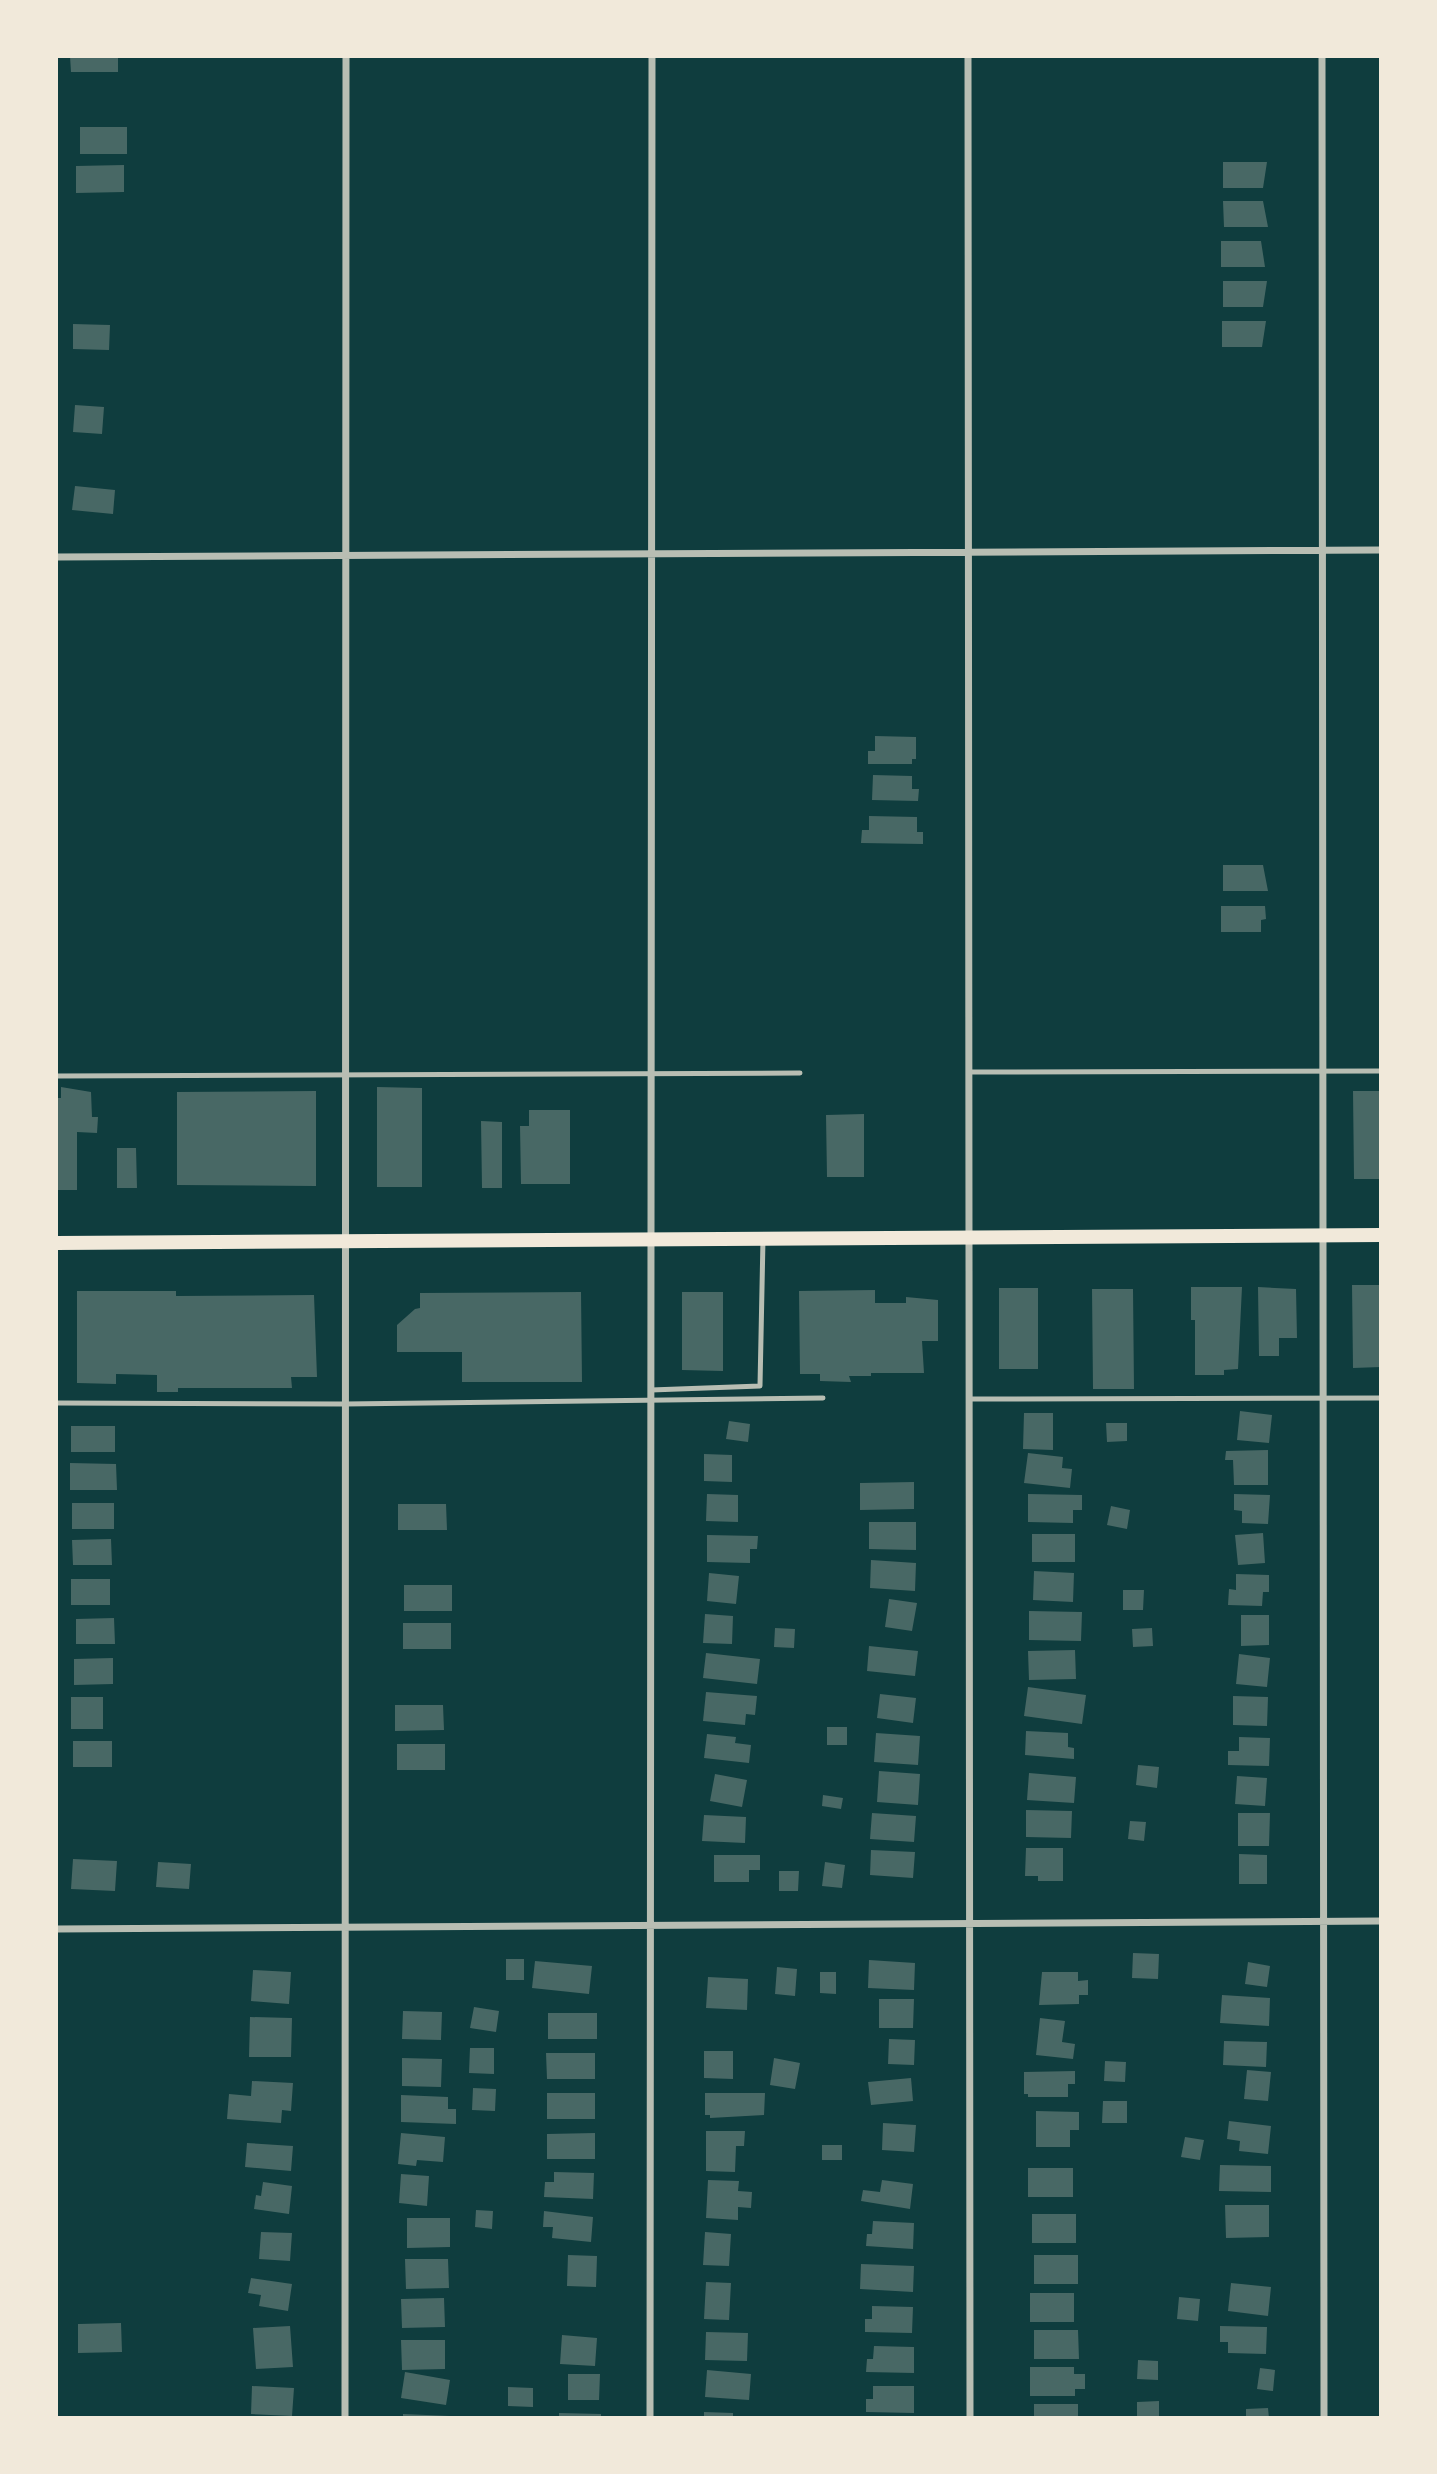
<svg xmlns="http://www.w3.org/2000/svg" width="1437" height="2474" font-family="Lato,sans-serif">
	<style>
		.building { fill: #486865 }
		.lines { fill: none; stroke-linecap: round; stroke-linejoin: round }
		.service { stroke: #b8beb3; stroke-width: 5 }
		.minor { stroke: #b8beb3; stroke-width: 7 }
		.secondary { stroke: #f1e9da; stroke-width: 14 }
	</style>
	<rect width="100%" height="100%" fill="#0f3d3e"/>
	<!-- building -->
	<path class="building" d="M70,56H118V72H71Z
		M80,127H127V154H80Z
		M1223,162H1267L1263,188H1223Z
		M124,165V192L76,193V166Z
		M1223,201H1263L1268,227H1224Z
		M1221,241H1261L1265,267H1221Z
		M1223,281H1267L1263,307H1223Z
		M1222,321H1266L1262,347H1222Z
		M73,324L110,325L109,350L73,349Z
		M75,405L104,407L102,434L73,432Z
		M75,486L115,490L113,514L72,510Z
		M875,736L916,737V759H912V764H868V751H875Z
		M873,775L912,776V789H919L918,801L872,800Z
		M869,816L917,817V832H923V844L861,843L862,830H869Z
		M1223,865H1263L1268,891H1223Z
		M1221,906H1265L1266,919L1261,920V932H1221Z
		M61,1087L91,1092L92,1117H98L97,1133L77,1132V1190H56V1098H61Z
		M377,1087L422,1088V1187H377Z
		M316,1091V1186L177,1185V1092Z
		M1353,1091H1381V1179H1354Z
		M529,1110H570V1184H521L520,1126H529Z
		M864,1114V1177H827L826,1115Z
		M481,1121L502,1122V1188H482Z
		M117,1148H136L137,1188H117Z
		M1352,1285H1381V1367L1353,1368Z
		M1191,1287H1242L1238,1369L1224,1370V1375H1195V1320H1191Z
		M1258,1287L1296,1289L1297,1338H1279V1356H1259Z
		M999,1288H1038V1369H999Z
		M1092,1289H1133L1134,1389H1093Z
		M875,1290V1303H906V1297L938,1300V1341H922L924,1373H871V1376H849L851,1382L820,1381V1374H800L799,1291Z
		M77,1291H176V1296L314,1295L317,1377H291L292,1388H178V1392H157V1375L116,1374V1384L77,1383Z
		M581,1292L582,1382H462V1352H397V1325L415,1309L420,1308V1293Z
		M682,1292H723V1371L682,1370Z
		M1240,1411L1272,1415L1269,1443L1237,1440Z
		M1024,1413H1053V1450L1023,1449Z
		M729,1421L750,1424L748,1442L726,1439Z
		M1106,1423H1127V1441L1107,1442Z
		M71,1426H115V1452H71Z
		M1268,1450V1485H1234L1233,1460H1225L1226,1451Z
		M1028,1453L1063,1457L1062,1468L1072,1469L1070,1488L1024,1483Z
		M704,1454L732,1455V1482L704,1481Z
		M70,1463L116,1464L117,1490H70Z
		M914,1482V1509L860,1510V1483Z
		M707,1494L738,1495V1522L706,1521Z
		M1028,1494L1082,1495V1510H1073V1523L1028,1522Z
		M1234,1494L1270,1495L1268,1524L1242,1523V1511L1234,1510Z
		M72,1503H114V1529H72Z
		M398,1504H446L447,1530H398Z
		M1111,1506L1130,1510L1127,1529L1107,1525Z
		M869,1522H916V1550L869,1549Z
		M1263,1533L1265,1563L1238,1565L1235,1535Z
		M1032,1534H1075V1562H1032Z
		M707,1535L758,1536L757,1549H750V1563L707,1562Z
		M111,1539L112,1565H73L72,1540Z
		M871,1560L916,1563L915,1591L870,1588Z
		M1034,1571L1074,1573L1073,1602L1033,1600Z
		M709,1573L739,1576L736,1604L707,1601Z
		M1236,1574L1269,1575V1592H1263L1262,1606L1228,1605L1229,1589L1236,1590Z
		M71,1579H110V1605H71Z
		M404,1585H452V1611H404Z
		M1123,1590H1144L1143,1610H1123Z
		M889,1599L917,1603L912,1631L885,1627Z
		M1029,1611L1082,1612L1081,1641L1029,1640Z
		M705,1614L733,1616L732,1644L703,1643Z
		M1241,1615H1269V1645L1241,1646Z
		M114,1618L115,1644H76V1619Z
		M403,1623H451V1649H403Z
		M775,1628L795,1629L794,1648L774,1647Z
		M1152,1628L1153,1646L1133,1647L1132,1629Z
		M869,1646L918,1651L915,1676L867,1671Z
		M1075,1650L1076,1679L1029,1680L1028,1651Z
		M706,1653L760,1659L757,1684L703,1678Z
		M1239,1654L1270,1658L1267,1687L1236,1684Z
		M113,1658V1684L74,1685V1659Z
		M1028,1687L1086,1695L1082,1724L1024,1716Z
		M706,1692L757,1696L755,1715L746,1714L745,1725L703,1721Z
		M880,1694L916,1698L913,1723L877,1718Z
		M1233,1696L1268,1697L1267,1726L1233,1725Z
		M71,1697H103V1729H71Z
		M395,1705H443L444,1730L395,1731Z
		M827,1727H847V1745H827Z
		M1026,1731L1068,1733V1747L1074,1748V1759L1025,1755Z
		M876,1733L920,1736L918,1765L874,1762Z
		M707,1734L736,1737L735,1743L751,1745L749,1763L704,1758Z
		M1239,1737L1270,1738L1269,1766L1228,1765V1751H1239Z
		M73,1741H112V1767H73Z
		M397,1744H445V1770H397Z
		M1138,1765L1159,1767L1157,1788L1136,1785Z
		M879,1771L920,1774L918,1805L877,1802Z
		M1029,1773L1076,1777L1074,1803L1027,1800Z
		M715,1774L747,1780L742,1807L710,1801Z
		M1237,1776L1267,1778L1265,1806L1235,1804Z
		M823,1795L843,1798L841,1809L822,1806Z
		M1026,1810L1072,1811L1071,1838L1026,1837Z
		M872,1813L916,1816L914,1842L870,1839Z
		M1238,1813H1270L1269,1846H1238Z
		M704,1815L746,1817L745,1843L702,1841Z
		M1130,1821L1146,1822L1144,1841L1128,1839Z
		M1026,1848H1063V1881H1038V1876H1025Z
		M871,1850L915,1852L913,1878L870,1875Z
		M1239,1854L1267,1855V1884H1239Z
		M714,1855H760V1870H749V1882H714Z
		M73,1859L117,1861L115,1891L71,1889Z
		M158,1862L191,1864L189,1889L156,1887Z
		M825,1862L845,1865L842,1888L822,1886Z
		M779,1871H799L798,1891H779Z
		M1133,1953L1159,1954L1158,1979L1132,1978Z
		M506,1959H524V1980H506Z
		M869,1960L915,1963L914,1990L868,1988Z
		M535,1961L592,1966L589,1994L532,1988Z
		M1248,1962L1270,1966L1267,1987L1245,1984Z
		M777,1967L797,1969L795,1996L775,1994Z
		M253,1970L291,1972L289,2004L251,2001Z
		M820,1972H836V1994L820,1993Z
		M1042,1972H1078V1981L1088,1980V1995H1079V2004L1039,2005Z
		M708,1977L748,1979L747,2010L706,2008Z
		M1222,1995L1270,1998L1269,2026L1220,2023Z
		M879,1999H914L913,2028H879Z
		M474,2007L499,2011L496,2032L470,2028Z
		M403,2011L442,2012L441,2040L402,2039Z
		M548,2013H597V2039H548Z
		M250,2017L292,2018L291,2057H249Z
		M1040,2018L1065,2021L1062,2042L1075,2044L1073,2059L1036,2055Z
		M889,2039L915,2040L914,2065L888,2064Z
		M1224,2041L1267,2042L1266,2067L1223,2065Z
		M470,2048H494V2074L469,2073Z
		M704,2051H733V2079L704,2078Z
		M546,2053H595V2079H547Z
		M402,2058L442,2059L441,2087L402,2086Z
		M774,2058L800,2063L795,2089L770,2085Z
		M1105,2061L1126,2062L1125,2082L1104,2081Z
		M1247,2070L1271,2072L1268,2101L1244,2099Z
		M1075,2071V2084H1068V2097H1028V2094H1024V2072Z
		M911,2078L913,2101L871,2105L868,2082Z
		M252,2081L293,2083L291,2111L282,2110L281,2123L227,2119L229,2094L251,2096Z
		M473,2088L496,2089L495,2111L472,2110Z
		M547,2093H595V2119H547Z
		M705,2093H765L764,2115L710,2118V2115H705Z
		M401,2095L448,2097V2109H456V2124L401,2122Z
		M1103,2101H1127V2123H1102Z
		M1036,2111L1079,2112V2130H1070V2147H1036Z
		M1229,2121L1271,2126L1268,2154L1239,2151L1240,2141L1227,2139Z
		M883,2123L916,2125L914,2152L882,2150Z
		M706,2131H745L744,2146H736L735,2172L706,2171Z
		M401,2133L445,2137L443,2162L417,2160L416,2166L398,2164Z
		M595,2133V2159H547V2134Z
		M1185,2137L1204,2140L1200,2160L1181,2157Z
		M247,2143L293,2146L291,2171L245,2167Z
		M822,2145H842V2160H822Z
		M1220,2165L1271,2166V2192L1219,2191Z
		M1028,2168H1073V2197H1028Z
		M554,2172L594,2173L593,2199L544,2197L545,2182H554Z
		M401,2174L429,2176L427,2206L399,2203Z
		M708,2180L739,2181L738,2191L752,2192L751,2208L738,2207V2220L706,2218Z
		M882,2180L913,2184L910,2209L861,2201L863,2190L880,2192Z
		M263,2182L292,2186L289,2214L254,2209L256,2195L261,2196Z
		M1225,2205H1269V2237L1226,2238Z
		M476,2210L493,2211L492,2229L475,2227Z
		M544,2211L593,2217L591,2242L552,2238L553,2227H543Z
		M1032,2214H1076V2243H1032Z
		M407,2218H450V2247L407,2248Z
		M873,2221L914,2223L913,2249L866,2246L867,2234H872Z
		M261,2232L292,2233L290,2261L259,2259Z
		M705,2232L731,2234L729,2266L703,2265Z
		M568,2255L597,2256L596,2287L567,2286Z
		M1034,2255H1078V2284H1034Z
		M405,2259H448L449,2288L406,2289Z
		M861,2264L914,2266L913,2292L860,2289Z
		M251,2278L292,2284L288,2311L259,2306L261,2295L248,2293Z
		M706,2282L731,2283L729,2320L704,2319Z
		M1231,2283L1271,2287L1268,2316L1228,2311Z
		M1030,2293H1074V2322H1030Z
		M1179,2297L1200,2299L1198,2321L1177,2319Z
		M444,2298L445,2327L402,2328L401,2299Z
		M872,2306L913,2307L912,2333L865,2332V2319H872Z
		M121,2323L122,2352L78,2353V2324Z
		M290,2326L293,2367L256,2369L253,2328Z
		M1220,2326L1267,2327L1266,2354L1228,2353V2342H1220Z
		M1034,2330H1078L1079,2359H1034Z
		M706,2332L748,2333L747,2361L705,2360Z
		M562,2335L597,2338L595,2366L560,2364Z
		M401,2340H445V2369L402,2370Z
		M874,2346L914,2347V2373L866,2372L867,2359H873Z
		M1138,2360L1158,2361V2380L1137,2379Z
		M1030,2367H1074V2374H1085V2389H1075V2396H1030Z
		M1260,2368L1275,2370L1273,2391L1257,2389Z
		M707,2370L751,2374L749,2400L705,2397Z
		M405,2372L450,2380L446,2405L401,2398Z
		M568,2374H600L599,2400H568Z
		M252,2386L294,2388L292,2416L251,2414Z
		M873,2386H914V2413L866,2412V2399H873Z
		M508,2387L533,2388V2407L508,2406Z
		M1159,2401V2418H1137V2402Z
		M1034,2404H1078V2418H1034Z
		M1268,2408L1269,2418H1246V2409Z
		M704,2412L733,2413V2418H704Z
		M559,2413L601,2414V2418H559Z
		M403,2414L450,2416V2418H403Z"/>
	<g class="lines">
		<!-- service -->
		<path class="service" d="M969,1072L1381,1071
			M56,1076L800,1073
			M651,1390L760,1386L763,1239
			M969,1399L1381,1398
			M56,1403L345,1404L823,1398"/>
		<!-- minor -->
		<path class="minor" d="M968,56L970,2418
			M1322,56L1324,2418
			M56,557L1381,550
			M56,1929L1381,1921
			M345,2418L346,56
			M650,2418L652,56"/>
		<!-- secondary -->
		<path class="secondary" d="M56,1243L1381,1235"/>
	</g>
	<!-- border -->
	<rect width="1437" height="2474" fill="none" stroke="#f1e9da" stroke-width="116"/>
</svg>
